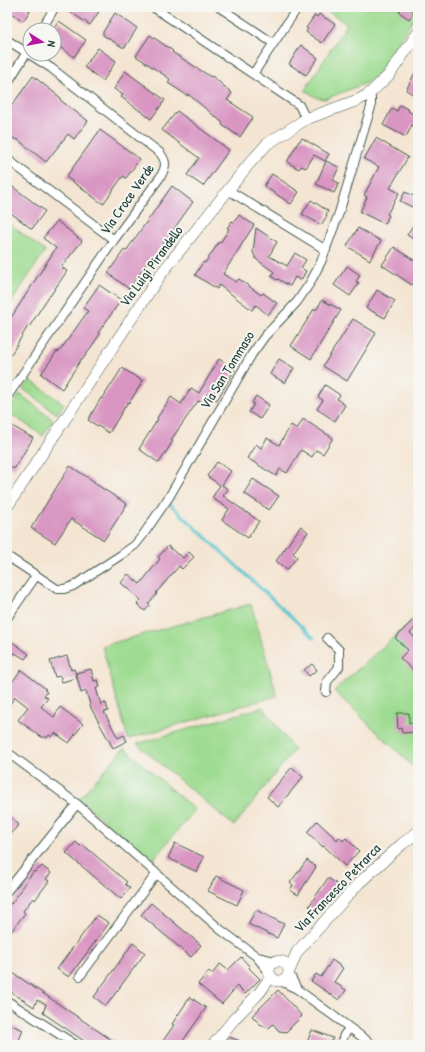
<svg xmlns="http://www.w3.org/2000/svg" width="425" height="1052" font-family="'Patrick Hand',sans-serif">
	<style>
		.green { fill: #9ddb90; stroke: #5e8c62 }
		.lines { fill: none; stroke-linecap: round; stroke-linejoin: round }
		.stream { stroke: #58c5cf; stroke-width: 3 }
		.building { fill: #d996c3 }
		.street-casing { stroke: #3f564c; stroke-width: 10 }
		.secondary-casing { stroke: #3f564c; stroke-width: 12 }
		.street { stroke: #fff; stroke-width: 8 }
		.secondary { stroke: #fff; stroke-width: 11 }
		.labels { text-anchor: middle; stroke-width: 4; stroke-linejoin: round; paint-order: stroke }
		.street-label { font-size: 14px; fill: #1f3d34; stroke: #f6f6f2 }
	</style>
	<rect width="100%" height="100%" fill="#f6f6f2"/>
	<filter id="ink" filterUnits="userSpaceOnUse"><feTurbulence type="fractalNoise" baseFrequency=".025" numOctaves="2"/><feDisplacementMap in="SourceGraphic" scale="8" xChannelSelector="R" yChannelSelector="G"/><feConvolveMatrix kernelMatrix="1 2 1 2 8 2 1 2 1" color-interpolation-filters="sRGB"/></filter>
	<filter id="wash" filterUnits="userSpaceOnUse"><feTurbulence type="fractalNoise" baseFrequency=".012" numOctaves="4" result="noise"/><feDisplacementMap in="SourceGraphic" scale="16" xChannelSelector="R" yChannelSelector="G"/><feGaussianBlur stdDeviation="0.9" result="paint"/><feColorMatrix in="noise" values="0 0 0 0 0 0 0 0 0 0 0 0 0 0 0 0 0 1.4 0 .05"/><feComposite in="paint" operator="in"/></filter>
	<g filter="url(#wash)">
		<rect width="100%" height="100%" fill="#f4e5d2"/>
		<!-- green -->
		<path class="green" d="M321,7H418V12L377,75L366,83L325,99L317,98L305,90L347,24Z
			M7,222L45,251L7,309Z
			M30,380L64,404L57,414L23,389Z
			M20,394L53,420L43,436L8,412Z
			M251,604L277,696L128,739L102,646Z
			M418,615V771L334,691Z
			M263,707L294,750L234,826L137,744Z
			M124,748L195,810L151,862L79,799Z"/>
		<g class="lines">
			<!-- stream -->
			<path class="stream" d="M170,504L314,638"/>
		</g>
		<g id="blocks">
			<!-- building -->
			<path class="building" d="M7,7H24L30,11L23,21L7,10Z
				M63,7H102L90,25Z
				M403,7H408L414,12L409,19L399,12Z
				M115,13L137,28L125,47H122L103,35V32Z
				M319,14L335,24L322,43L306,32L308,29L306,28L315,15L317,17Z
				M59,21L86,40L74,57L54,43V28Z
				M150,35L173,51L172,52L211,77L212,76L232,93L227,100L253,117L240,137L222,125L223,123L188,94V96L168,83L170,79L136,56Z
				M301,45L318,58L306,75L289,64Z
				M98,48L116,61L103,81L84,67Z
				M418,67V97L406,90Z
				M125,71L165,100L151,119L121,97L123,95L114,89Z
				M33,76L61,98L60,100L88,121L74,139L68,134L46,162L17,139L16,140L7,134V112Z
				M400,105L409,110L408,111L418,117V129L412,125L406,137L383,125L392,108L397,111Z
				M177,111L229,150L203,186L187,175L199,158L162,130Z
				M100,130L140,159L126,178L123,176L103,204L66,177Z
				M302,138L329,154L325,161L314,155L306,168L301,166L299,169L287,162L299,141H300Z
				M376,138L408,157L390,188L399,193L387,214L389,215L385,224L360,212L367,197L364,195L379,167L364,159Z
				M326,161L339,167L333,180L339,183L334,193L316,184Z
				M272,174L299,192L291,204L264,186Z
				M172,186L193,202L153,258L151,257L129,289L108,273L124,250L126,251Z
				M13,187L45,211L32,229L7,210V196Z
				M405,192L418,198V210L400,201Z
				M311,200L328,211L326,215L327,216L321,225L302,214Z
				M239,215L254,225L223,274L236,282L239,279L261,295L263,293L277,303L268,315L256,305L252,310L219,285L217,289L195,275L203,262L205,263L219,242L220,243L229,229L227,228L232,221L234,222Z
				M418,217V242L407,235Z
				M57,221L82,241L61,267L67,271L50,296H49L29,327L28,326L7,361V324L56,248L43,238Z
				M256,228L277,242L269,256L287,266L295,253L306,260L301,268L306,271L301,280L295,277L290,286L278,279L277,280L271,276L274,272L256,259L253,252Z
				M358,228L381,241L370,260L347,246Z
				M394,247L418,263V276L412,285L382,265Z
				M347,266L360,275L356,282L359,283L350,296L334,285Z
				M99,285L121,300L98,333L100,334L83,359L82,358L62,389L41,374L57,351L59,352L88,311L83,308Z
				M377,290L395,301L385,318L366,308Z
				M322,300L341,310L311,359L291,346L314,309H317Z
				M353,319L376,333L347,381L323,366Z
				M219,359L235,369L217,400L207,394L203,403L198,401L171,440L173,441L159,463L139,449L158,419L157,418L171,397L181,404L191,388L199,393Z
				M279,359L294,368L285,383L270,374Z
				M122,368L143,381L129,403L128,402L109,433L88,420L101,398L102,399Z
				M325,385L340,395L337,399L345,405L335,421L317,409L323,400L318,397Z
				M256,396L269,405L260,419L249,412L254,404L252,403Z
				M303,419L333,438L323,454L316,450L312,457L301,450L287,473L280,469L276,476L247,458L256,444L261,448L267,438L279,445L291,425L297,429Z
				M12,426L33,438L14,469L7,464V435Z
				M217,462L231,471L222,485L228,489L223,496L259,521L248,538L222,520L229,509L212,498L220,485L207,476Z
				M70,466L95,482L94,483L127,504L104,540L71,519L55,543L31,528Z
				M253,479L279,496L269,510L244,493Z
				M301,526L308,532L293,553L297,557L287,570L276,561Z
				M168,546L178,555L179,554L183,558L189,552L194,557L182,569L179,566L156,593L157,594L148,604L150,605L145,611L137,604L141,600L121,583L128,574L140,584L160,559L158,557Z
				M418,615V625L410,633L418,641V675L400,658L408,650L395,638Z
				M7,638L29,654L25,659L15,653L7,664Z
				M67,656L71,670L74,669L77,678L62,682L60,676L55,677L50,661Z
				M312,664L317,670L309,676L304,670Z
				M91,669L94,681L98,680L100,687L96,688L101,705L106,703L108,711L104,712L118,738L124,735L127,741L113,748L91,708L86,691L81,693L76,673Z
				M21,670L46,689L44,690L47,692L44,696L48,698L41,707L54,717L60,707L83,724L69,743L55,733L52,737L49,735L47,738L44,736L43,738L18,720L28,707L15,697L7,708V683L10,685Z
				M397,713H409V723H418V732L402,733L401,728L398,729Z
				M292,767L303,777L278,807L267,797Z
				M7,813L19,825L7,837Z
				M317,821L337,840L339,837L343,841L346,838L359,851L345,866L324,846L323,847L307,832Z
				M76,842L80,846L82,844L127,882L125,884L130,888L121,899L66,853Z
				M175,843L204,857L197,872L168,858Z
				M307,860L316,867L298,895L290,890L293,885L290,883Z
				M42,866L51,873L46,879L49,881L35,900L33,898L23,911L25,913L11,932L7,929V907L10,903L11,904L22,889L21,888L34,871L35,872Z
				M216,876L244,890L237,905L208,891Z
				M328,878L338,885L319,913L309,906Z
				M151,903L201,945L191,957L141,915Z
				M256,910L284,924L277,938L248,924Z
				M97,915L109,923L69,977L57,969Z
				M133,943L145,953L106,1006L94,997Z
				M241,957L250,967L249,968L260,979L245,994L237,986L222,1004L198,984L209,971L212,974L220,964L228,970Z
				M332,960L343,968L334,982L346,990L339,1000L311,981L316,974L321,977Z
				M13,973L63,1007L119,1045H90L43,1013L46,1004L37,1000L34,1007L7,989V981Z
				M278,990L302,1016L286,1032L279,1031L273,1024L269,1028L262,1026L252,1016Z
				M190,997L206,1008L180,1045H160L174,1025L172,1024Z
				M7,1023L23,1030L17,1045H7Z
				M312,1030L333,1038L330,1045H306Z
				M229,1037L248,1044V1045H225Z"/>
		</g>
	</g>
	<g filter="url(#ink)">
		<use href="#blocks" fill-opacity="0" stroke="#3f564c" stroke-width="1"/>
		<g class="lines">
			<!-- street casing -->
			<g class="street-casing">
				<path id="street" d="M153,7L299,105L306,119
					M219,7L273,43
					M41,30L55,7
					M7,40L51,68L160,153C167,162 166,166 161,176L114,240L7,397
					M253,74L298,7
					M7,84L30,47
					M7,159L114,240
					M228,190L326,250
					M7,556L57,589H64L73,586L121,555L135,545L143,535L169,497L252,354L265,336L297,302L310,283L321,262L339,213L371,107V98L369,94
					M7,618L36,576
					M326,692L327,682L339,667V650L327,638
					M7,752L77,804L221,930L256,956L269,972
					M7,891L77,804
					M257,957L275,961
					M289,973L297,989
					M80,976L157,873
					M280,981L297,989L373,1045
					M9,1002L76,1045
					M341,1045L344,1035L349,1029"/>
			</g>
			<!-- secondary casing -->
			<g class="secondary-casing">
				<path id="secondary" d="M7,507L161,274L249,164L267,144L306,119L358,100L369,94L389,75L418,33
					M269 971a10 10 0 1 1 20 0a10 10 0 1 1-20 0Z
					M290,969L297,952L359,883L402,844L418,832
					M213,1045L235,1018L260,992L271,976"/>
			</g>
			<!-- street -->
			<use href="#street" class="street"/>
			<!-- secondary -->
			<use href="#secondary" class="secondary"/>
		</g>
	</g>
	<g class="labels">
		<!-- street labels -->
		<g class="street-label">
			<text transform="translate(127 199) rotate(-55)" y="5">Via Croce Verde</text>
			<text transform="translate(151 266) rotate(-54)" y="5">Via Luigi Pirandello</text>
			<text transform="translate(227 370) rotate(-58)" y="5">Via San Tommaso</text>
			<text transform="translate(337 888) rotate(-46)" y="5">Via Francesco Petrarca</text>
		</g>
	</g>
	<!-- margin -->
	<rect width="425" height="1052" fill="none" stroke="#f6f6f2" stroke-width="24"/>
	<!-- north arrow -->
	<g transform="translate(42 42) rotate(101)"><circle r="19" fill="#f6f6f2" stroke="#a0aca6"/>
	<path d="M0-3L7 15L0 10L-7 15Z" fill="#b5179e"/>
	<text y="-6" font-size="11" font-weight="bold" text-anchor="middle" fill="#1f3d34">N</text>
	</g>
</svg>
